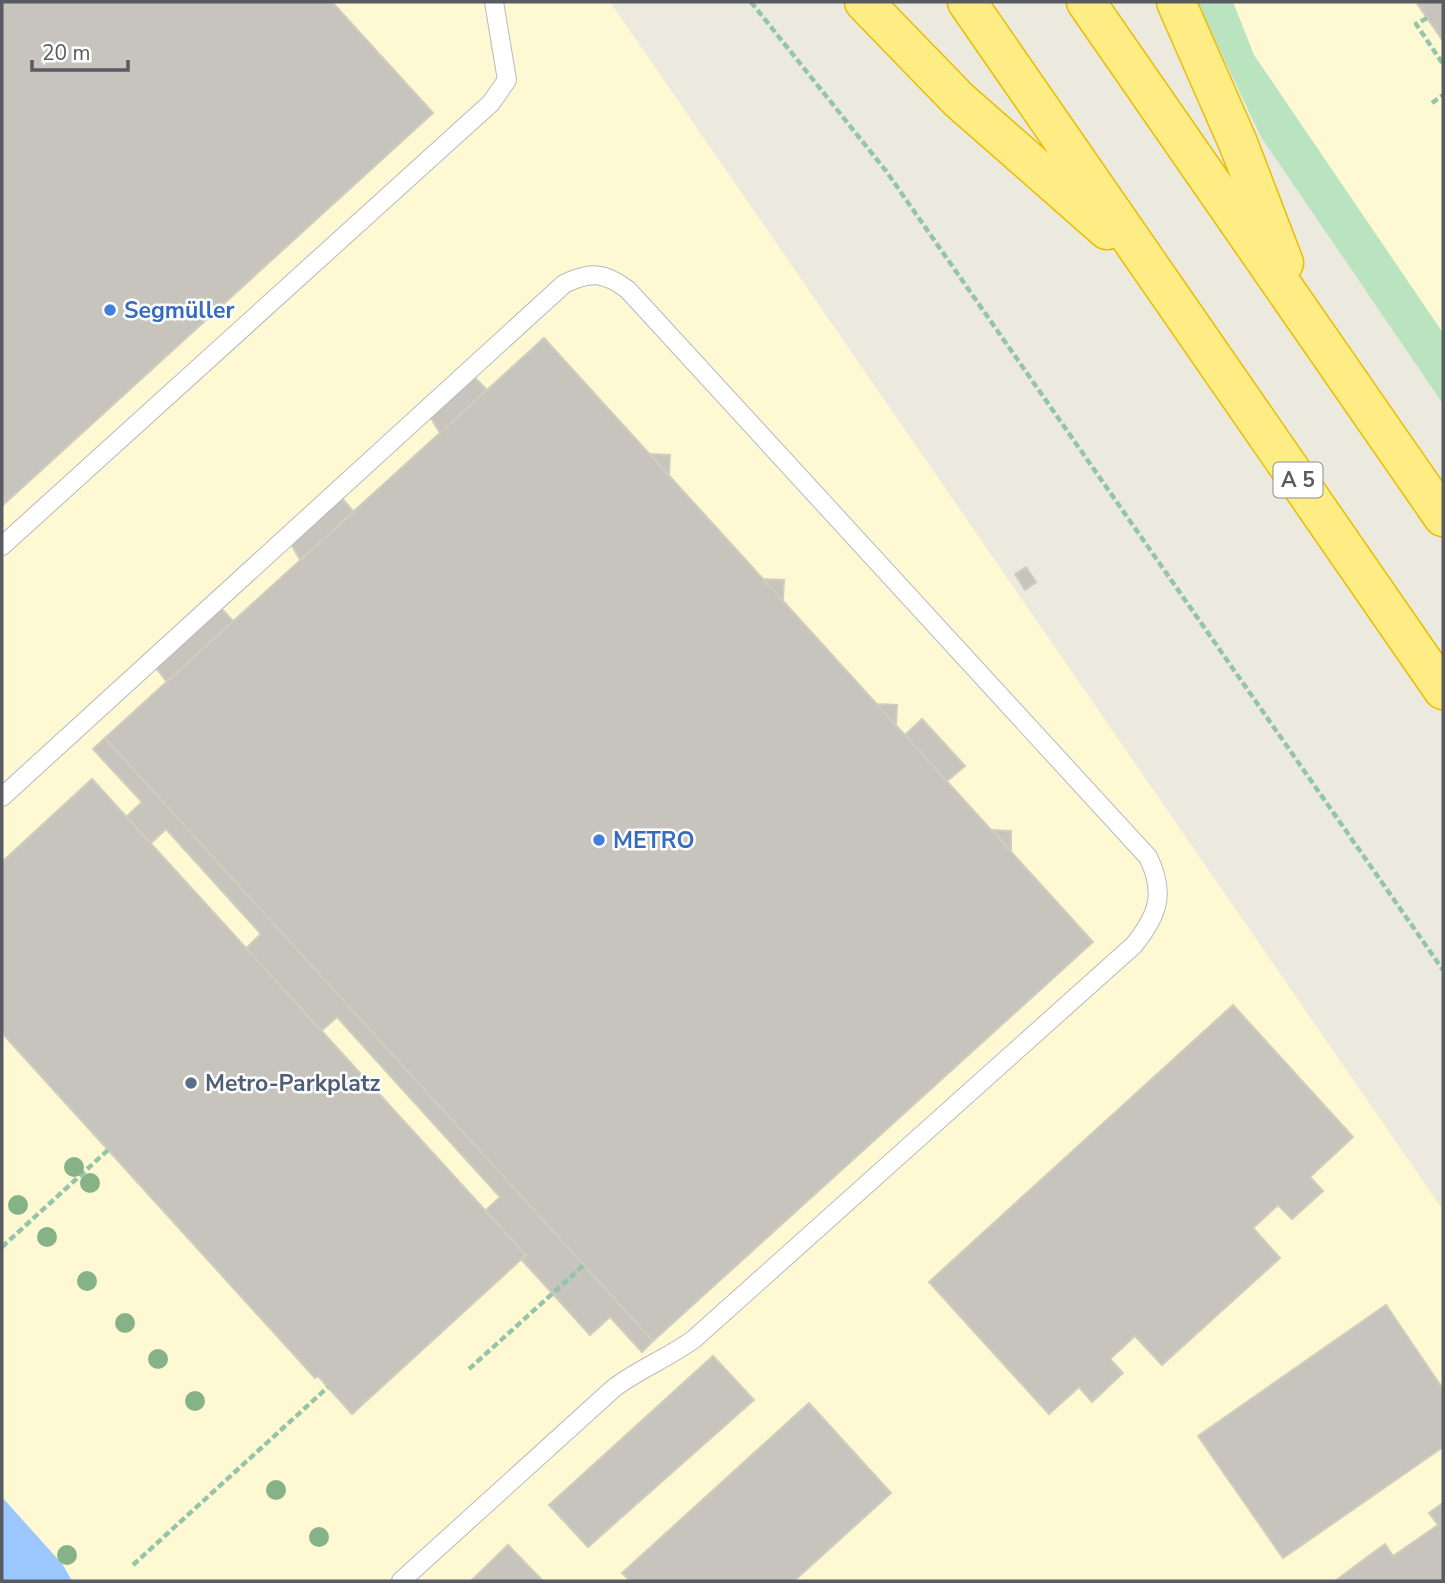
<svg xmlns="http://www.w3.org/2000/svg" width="1445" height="1583" font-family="'Nunito Sans',sans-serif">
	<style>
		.commercial { fill: #fef9d2 }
		.green { fill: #bae4bf }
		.water { fill: #9cc8ff }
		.building { fill: #c6c4bc; stroke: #d0cdbe; stroke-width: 2 }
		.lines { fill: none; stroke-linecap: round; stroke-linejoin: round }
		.service-casing { stroke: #b7b9bf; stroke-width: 20 }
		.motorway-casing { stroke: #ebbd00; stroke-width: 41 }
		.path { stroke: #94c5a8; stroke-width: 4.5; stroke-dasharray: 7 3.5; stroke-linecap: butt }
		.service { stroke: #fff; stroke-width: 18 }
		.motorway { stroke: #feed84; stroke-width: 38 }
		.tree { fill: #86b288 }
		.shop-dot { fill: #3f7fe0; stroke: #fff; stroke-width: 2.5 }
		.service-dot { fill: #5c6f8a; stroke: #fff; stroke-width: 2.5 }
		.labels { text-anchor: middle; stroke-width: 5; stroke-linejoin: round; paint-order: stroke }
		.shield { fill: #fff; stroke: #8a8c90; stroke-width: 2 }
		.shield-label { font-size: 21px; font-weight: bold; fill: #585b61 }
		.shop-label { font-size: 23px; font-weight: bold; fill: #366cbe; stroke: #fff; text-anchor: start }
		.service-label { font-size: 23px; font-weight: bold; fill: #4e5e75; stroke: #fff; text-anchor: start }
	</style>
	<rect width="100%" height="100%" fill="#eceadf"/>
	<!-- commercial -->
	<path class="commercial" d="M2,2H610L1443,1210V1581H2Z
		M1233,2H1443V333L1254,55Z"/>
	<!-- green -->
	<path class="green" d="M1197,2H1233L1254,55L1443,333V404L1261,137Z"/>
	<!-- water -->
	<path class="water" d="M2,1497L63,1565L72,1581H2Z"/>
	<!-- building -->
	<path class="building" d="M2,2H332L433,113L2,506Z
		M1416,2H1443V41L1427,18Z
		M544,338L1093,942L653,1341L105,738Z
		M473,376L487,390L440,433L429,415Z
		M650,454L670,455L669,475Z
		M340,496L354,512L300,560L290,542Z
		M1026,567L1036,582L1025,590L1015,574Z
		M763,579L784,580L783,601Z
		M219,606L233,621L167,682L146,655Z
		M877,704L897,705L896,726Z
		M922,719L965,766L947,781L905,735Z
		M105,738L653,1341L642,1352L610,1317L590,1335L521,1259L526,1255L485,1211L500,1197L337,1017L321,1031L246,948L261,934L166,829L151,843L126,817L142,802L93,749Z
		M92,779L526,1255L352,1414L318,1376L315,1378L2,1033V862Z
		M992,830L1011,831V851Z
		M1233,1005L1353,1137L1310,1177L1323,1191L1292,1219L1278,1205L1253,1228L1280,1258L1162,1365L1135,1336L1110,1359L1123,1373L1092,1402L1079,1387L1049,1414L929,1282Z
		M1386,1305L1443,1389V1447L1283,1558L1198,1436Z
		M713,1356L754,1400L588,1547L549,1505Z
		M809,1403L891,1493L794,1581H630L622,1573Z
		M1443,1503V1581H1335L1385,1544L1393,1556L1438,1525L1429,1513Z
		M508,1545L543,1581H471Z"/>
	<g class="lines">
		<!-- service casing -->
		<g class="service-casing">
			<path id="service" d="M2,546L491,103L507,80L494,2
				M2,797L564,284C590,271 605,272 628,290L1148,857C1166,893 1158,915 1134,945L694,1339C668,1358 639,1369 614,1388L401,1581"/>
		</g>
		<!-- motorway casing -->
		<g class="motorway-casing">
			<path id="motorway" d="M864,2L959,100L1107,230
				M967,2L1443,690
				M1086,2L1443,517
				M1176,2L1238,143L1284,263"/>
		</g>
		<!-- path -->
		<path class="path" d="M751,2L886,171L1443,970
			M1427,18L1416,24L1443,64
			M1432,103L1443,95
			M2,1247L108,1150
			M469,1369L584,1265
			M133,1565L328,1387"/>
		<!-- service -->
		<use href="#service" class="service"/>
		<!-- motorway -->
		<use href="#motorway" class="motorway"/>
	</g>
	<!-- trees -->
	<g class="tree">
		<circle cx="74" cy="1167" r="10"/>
		<circle cx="90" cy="1183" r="10"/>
		<circle cx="18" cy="1205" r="10"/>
		<circle cx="47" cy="1237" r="10"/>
		<circle cx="87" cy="1281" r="10"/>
		<circle cx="125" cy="1323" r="10"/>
		<circle cx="158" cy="1359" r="10"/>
		<circle cx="195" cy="1401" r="10"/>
		<circle cx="276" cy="1490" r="10"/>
		<circle cx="319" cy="1537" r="10"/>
		<circle cx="67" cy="1555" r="10"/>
	</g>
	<!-- markers -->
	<g class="shop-dot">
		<circle cx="110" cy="310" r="7"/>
		<circle cx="599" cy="840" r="7"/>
	</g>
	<circle class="service-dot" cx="191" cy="1083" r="7"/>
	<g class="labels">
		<!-- shield labels -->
		<rect class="shield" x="1273.5" y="462.5" width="49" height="35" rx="5"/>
		<g class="shield-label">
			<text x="1298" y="487">A 5</text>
		</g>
		<!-- shop labels -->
		<g class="shop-label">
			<text x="124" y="318">Segmüller</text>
			<text x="613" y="848">METRO</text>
		</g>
		<!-- service labels -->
		<g class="service-label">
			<text x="205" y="1091">Metro-Parkplatz</text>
		</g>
	</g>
	<!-- border -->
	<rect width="1445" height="1583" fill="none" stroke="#585b61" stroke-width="7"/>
	<!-- scale -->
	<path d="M32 60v10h96v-10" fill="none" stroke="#585b61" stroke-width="3.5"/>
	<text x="42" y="60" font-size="21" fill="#585b61" stroke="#ffffff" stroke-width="5" paint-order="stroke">20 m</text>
</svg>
